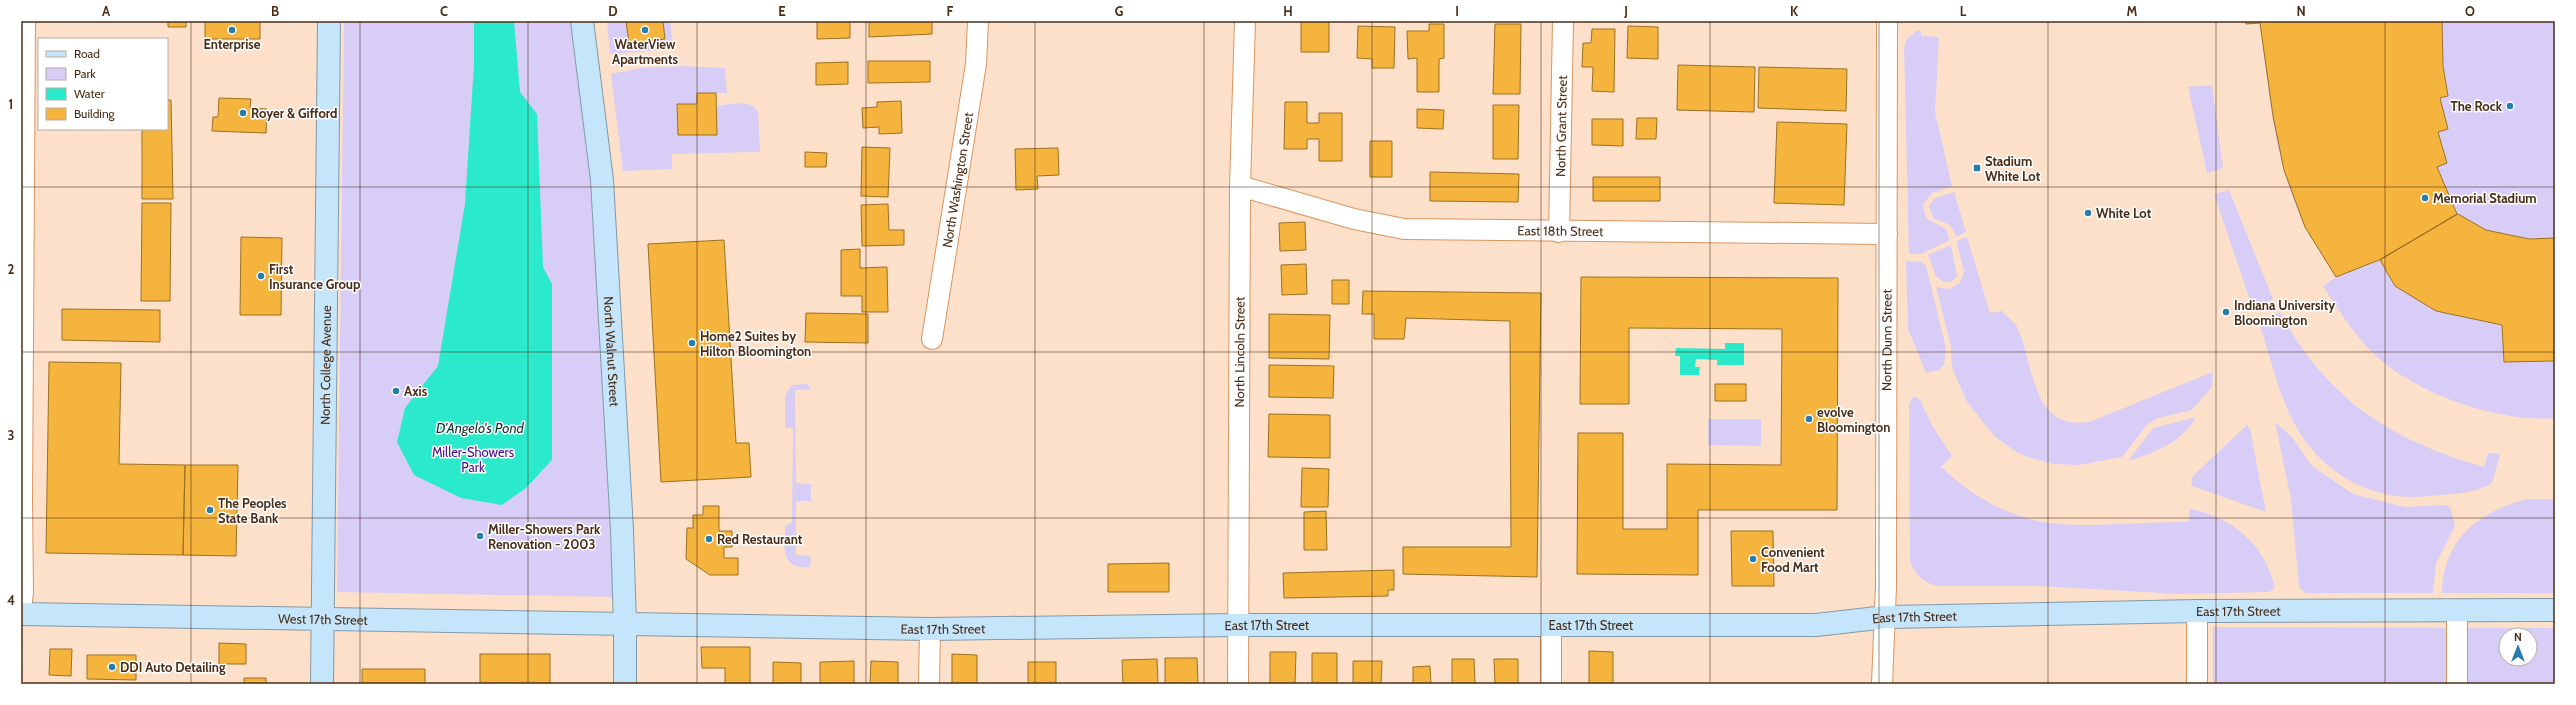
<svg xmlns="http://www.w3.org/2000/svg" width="2576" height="705" font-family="Cabin,sans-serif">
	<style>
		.green { fill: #d8cdf6; fill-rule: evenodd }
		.water { fill: #2beacb }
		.building { fill: #f5b43e; stroke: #9d7121 }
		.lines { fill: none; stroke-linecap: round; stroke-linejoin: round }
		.minor-casing { stroke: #da955f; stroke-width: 22 }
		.major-casing { stroke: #819aaa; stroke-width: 24 }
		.minor { stroke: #fff; stroke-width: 20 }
		.major { stroke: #c5e5fb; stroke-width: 22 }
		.grid { fill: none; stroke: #4b2e18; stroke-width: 1; stroke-opacity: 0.55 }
		.poi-dot { fill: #267cab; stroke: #fff; stroke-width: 1.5 }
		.labels { text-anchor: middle; stroke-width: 3; stroke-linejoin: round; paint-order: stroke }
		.poi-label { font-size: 13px; font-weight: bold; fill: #4b2e18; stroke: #fff; text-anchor: start }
		.street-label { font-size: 13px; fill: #4b2e18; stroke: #fff }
		.park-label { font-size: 13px; fill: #4c118c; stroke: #fff }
		.water-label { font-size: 14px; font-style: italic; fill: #14302a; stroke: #fff }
		.neatline { fill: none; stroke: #4b2e18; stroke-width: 1.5 }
		.grid-label { font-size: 13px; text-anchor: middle; font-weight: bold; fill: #4b2e18 }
	</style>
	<rect width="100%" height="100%" fill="#fde0ca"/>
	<!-- green -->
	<path class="green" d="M344,21H572C599,212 605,405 613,597L337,592Z
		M607,21H626L629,44L665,39L663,21H670L673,49L610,54Z
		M2245,21H2555V418C2496,423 2409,392 2368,348C2350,329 2337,307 2323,286L2336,277C2326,261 2315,245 2306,228C2274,166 2269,91 2260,23L2246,24Z
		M1916,31H1921V36L1939,37L1935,112L1952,186L1932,193L1923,205L1926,218L1946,229L1950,240L1921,254H1909L1904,48L1907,39Z
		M685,66L725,68L727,93H697V104H677L678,135H717V106C730,105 751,98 758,112L760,152L672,154V169L623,171L611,74L641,68Z
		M2212,85L2223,168L2207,173L2188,87Z
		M2229,190L2273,299L2253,309L2214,194Z
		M1954,192L1966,232L1957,237L1950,225L1933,218L1929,206L1935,198Z
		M1967,237L1990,313L2003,311C2006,318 2014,320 2017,327C2035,365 2030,430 2089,422L2213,372L2212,387L2192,410L2158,418L2147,425L2122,457L2079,465L2053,464L2031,458L2018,453L1994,436L1967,402L1952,368L1951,347L1936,287L1949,289L1960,283L1964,271L1956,241Z
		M1951,245L1957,276L1951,282H1943L1936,276L1928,255Z
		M1906,261L1921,262L1926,266L1946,348L1944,365L1939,370L1926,373L1908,329Z
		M2280,312C2327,399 2390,440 2484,467L2488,453L2500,454L2492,483C2475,494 2449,494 2429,496C2373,503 2320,473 2294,423C2278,393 2270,355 2259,323Z
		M807,384L811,389L795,390L796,483L811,484V501H796V555L809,556L811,559L810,567C779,569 785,548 785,526L792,522L793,428H785V395L792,385Z
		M1916,397L1920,400L1933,427L1952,456L1941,467C2027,546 2084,521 2188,522L2190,509C2232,516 2266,546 2275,588L2268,592L2178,594L2039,586H1937C1923,582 1915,575 1910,561L1909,405L1912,398Z
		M2196,417C2182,443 2154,453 2128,461L2153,428Z
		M1708,419H1761V446L1708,445Z
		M2275,422L2292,437L2312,466L2353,494L2405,507L2444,505L2450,507L2455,526L2436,563L2433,593H2306L2299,588L2291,499Z
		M2247,425L2250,429L2266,512L2192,486L2191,479L2195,474Z
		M2528,499H2555V593H2442C2443,539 2479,511 2528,499Z
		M2213,627L2555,628V684H2213ZM2506,635H2530V659H2506Z"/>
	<!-- water -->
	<path class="water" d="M474,21H514L520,92L537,114L543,267L552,284V460L526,488L502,505L461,498L414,475L397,442L405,408L438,366L465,204L474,64Z
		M1725,343H1744V365H1717V360L1696,359L1695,367H1700L1699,375H1680V356H1675L1676,348L1725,349Z"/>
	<!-- building -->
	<path class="building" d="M168,21H186V27H168Z
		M205,21H260V39H205Z
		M626,21H663L665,39L629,44Z
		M817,21H850V38L817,39Z
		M869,21H932V34L869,37Z
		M1301,21H1329V52H1301Z
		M2245,21H2442L2443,66L2448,96L2440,98L2448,129L2438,132L2447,163L2437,167L2457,214L2379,260L2336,277L2305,227L2284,170L2273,116L2260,23L2246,24Z
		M1429,24H1444V58L1439,59V92H1417V58L1408,59L1407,31H1429Z
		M1495,24H1521L1520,94H1493Z
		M1358,26L1395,27L1394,68H1372V59L1357,58Z
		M1628,26L1658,27V59L1627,58Z
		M1592,29H1615L1614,92L1592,91L1593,67H1582L1583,43H1591Z
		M868,61H930V82L868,83Z
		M848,62V84L816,85V63Z
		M1678,65L1755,67L1754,112L1677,110Z
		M1759,67L1847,69L1846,111L1758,108Z
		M697,93H716L717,135H678L677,104H697Z
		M219,98L251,99L250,108L267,109L266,133L212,131L213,117H218Z
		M167,100H171L173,199H142V129H167Z
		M901,101L902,133L879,134V127L863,128L862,108L877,107V102Z
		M1285,102H1307V123H1319V113H1342V161H1319V139H1307V149H1284Z
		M1493,105H1519L1518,159H1493Z
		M1417,109L1444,110L1443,129L1417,128Z
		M1637,118H1657L1656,139H1636Z
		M1592,119H1623V146L1592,145Z
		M1777,122L1847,124L1844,205L1774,203Z
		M1370,141H1392V177H1370Z
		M862,147L890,148L888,197L861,196Z
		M1058,148L1059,175L1037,176L1038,189L1016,190L1015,149Z
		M805,152L827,153L826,167H805Z
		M1430,172L1519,174L1518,202L1430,201Z
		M1593,177H1660V201H1593Z
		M142,203H171L170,301H141Z
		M888,204L889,230H904V245L862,246L861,205Z
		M2458,214L2486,230L2529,239L2555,238V361L2504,362L2502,325L2436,311L2395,286L2380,260Z
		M1305,222L1306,250L1280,251L1279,223Z
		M241,237L282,238L281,315H240Z
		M724,240L736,443H749L751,477L661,482L648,244Z
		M860,249V268L887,267L888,312H862V296H841V250Z
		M1306,264L1307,294L1282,295L1281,265Z
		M1581,277L1838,278L1837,510H1698V575L1577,574L1578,433H1623V529H1667V464L1781,465L1782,329L1629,328V404H1580Z
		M1332,280H1349V304H1332Z
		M1363,291L1541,293L1537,577L1403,574V547H1511L1510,321L1406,318L1404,339H1374V314H1362Z
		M62,309L160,310V342L62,340Z
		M806,313L868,314V343L805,342Z
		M1269,314L1330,315L1329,359L1269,358Z
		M49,362L121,363L119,464L185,465L183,555L46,553Z
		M1269,365L1334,366L1333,398L1269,397Z
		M1715,384H1746V401H1715Z
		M1269,414L1330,415V458L1268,457Z
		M185,465H238L236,556L183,555Z
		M1302,468L1329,469L1328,507H1301Z
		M703,506H719V531H732V547H724V558H738V575H710L686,559L687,528H693V515H703Z
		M1326,511L1327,550H1304V512Z
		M1731,531H1773L1774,586H1732Z
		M1169,563V592H1108V564Z
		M1394,570V590H1388V596L1284,598L1283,573Z
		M219,643L246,644V664H219Z
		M701,647H750V684H725V668H702Z
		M50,649H72L71,676L49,675Z
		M1589,651L1613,652V684H1589Z
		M1270,652H1296L1295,684H1270Z
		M1312,653H1337V684H1312Z
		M480,654H550V684H480Z
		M952,654L977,655V684H952Z
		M87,655H136V680L87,679Z
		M1165,658H1197L1198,684H1165Z
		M1157,659L1158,684H1123L1122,660Z
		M1452,659H1474L1475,684H1452Z
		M1494,659H1518V684H1495Z
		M854,661V684H820V662Z
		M871,661L898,662V684H870Z
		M1353,661H1382L1381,684H1353Z
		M773,662L801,663V684H773Z
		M1028,662H1056V684H1028Z
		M1430,666L1431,684H1413V667Z
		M362,669H425V684H362Z
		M244,678H266V684H244Z"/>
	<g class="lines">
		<!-- minor casing -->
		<g class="minor-casing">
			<g id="minor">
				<path id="s1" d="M1240,186L1354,219L1404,229L1887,234"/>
				<path id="s2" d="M1559,232L1563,21"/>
				<path id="s3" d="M932,339L976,64L978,21"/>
				<path d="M21,610L23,592L22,499L25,21"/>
				<path d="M2457,611V684"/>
				<path d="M929,684L930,629"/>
				<path id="s4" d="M1238,684L1240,186L1245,21"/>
				<path d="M1551,684V626"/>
				<path id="s5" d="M1882,684L1886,586L1887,21"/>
				<path d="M2197,684V611"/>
			</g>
		</g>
		<!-- major casing -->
		<g class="major-casing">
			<g id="major">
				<path id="s6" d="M582,21L602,180L622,530L625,624V684"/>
				<path id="s7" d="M21,614L930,629L1238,625H1816L1886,617L2197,611L2555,610"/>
				<path id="s8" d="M322,684L329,21"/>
			</g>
		</g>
		<!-- minor -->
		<use href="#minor" class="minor"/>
		<!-- major -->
		<use href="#major" class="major"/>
	</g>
	<!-- grid -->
	<path class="grid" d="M191,21V684M360,21V684M528,21V684M697,21V684M866,21V684M1035,21V684M1204,21V684M1372,21V684M1541,21V684M1710,21V684M1879,21V684M2048,21V684M2216,21V684M2385,21V684M21,187H2555M21,352H2555M21,518H2555"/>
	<!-- markers -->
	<g class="poi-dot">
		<circle cx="232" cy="30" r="4"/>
		<circle cx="645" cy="30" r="4"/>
		<circle cx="2510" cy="106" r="4"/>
		<circle cx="243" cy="113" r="4"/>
		<rect x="1973" y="164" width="8" height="8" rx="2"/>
		<circle cx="2425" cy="198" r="4"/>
		<circle cx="2088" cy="213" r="4"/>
		<circle cx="261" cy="276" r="4"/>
		<circle cx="2226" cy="312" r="4"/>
		<circle cx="692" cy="343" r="4"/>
		<circle cx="396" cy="391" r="4"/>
		<circle cx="1809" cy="419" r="4"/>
		<circle cx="210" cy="510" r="4"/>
		<circle cx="480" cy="536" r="4"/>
		<circle cx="709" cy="539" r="4"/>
		<circle cx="1753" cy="559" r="4"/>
		<circle cx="112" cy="667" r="4"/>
	</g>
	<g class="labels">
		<!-- poi labels -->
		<g class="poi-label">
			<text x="232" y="49" text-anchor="middle">Enterprise</text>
			<text x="645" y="49" text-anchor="middle">WaterView<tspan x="645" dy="15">Apartments</tspan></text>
			<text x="2502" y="111" text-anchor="end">The Rock</text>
			<text x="251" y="118">Royer &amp; Gifford</text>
			<text x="1985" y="166">Stadium<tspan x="1985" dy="15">White Lot</tspan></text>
			<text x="2433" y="203">Memorial Stadium</text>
			<text x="2096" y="218">White Lot</text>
			<text x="269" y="274">First<tspan x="269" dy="15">Insurance Group</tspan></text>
			<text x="2234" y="310">Indiana University<tspan x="2234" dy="15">Bloomington</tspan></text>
			<text x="700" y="341">Home2 Suites by<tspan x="700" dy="15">Hilton Bloomington</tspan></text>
			<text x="404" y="396">Axis</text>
			<text x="1817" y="417">evolve<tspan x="1817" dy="15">Bloomington</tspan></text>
			<text x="218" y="508">The Peoples<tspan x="218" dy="15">State Bank</tspan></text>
			<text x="488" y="534">Miller-Showers Park<tspan x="488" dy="15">Renovation - 2003</tspan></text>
			<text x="717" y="544">Red Restaurant</text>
			<text x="1761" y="557">Convenient<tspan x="1761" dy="15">Food Mart</tspan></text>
			<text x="120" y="672">DDI Auto Detailing</text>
		</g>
		<!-- street labels -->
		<g class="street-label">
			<text dy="5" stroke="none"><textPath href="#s2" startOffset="106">North Grant Street</textPath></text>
			<text dy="5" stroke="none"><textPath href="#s3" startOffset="161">North Washington Street</textPath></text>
			<text dy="5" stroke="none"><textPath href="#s1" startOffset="326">East 18th Street</textPath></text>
			<text dy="5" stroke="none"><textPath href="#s5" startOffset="344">North Dunn Street</textPath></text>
			<text dy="5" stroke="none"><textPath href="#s6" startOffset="332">North Walnut Street</textPath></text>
			<text dy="5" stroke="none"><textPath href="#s4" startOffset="332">North Lincoln Street</textPath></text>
			<text dy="5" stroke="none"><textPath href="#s8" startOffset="319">North College Avenue</textPath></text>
			<text dy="5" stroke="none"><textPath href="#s7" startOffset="2218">East 17th Street</textPath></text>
			<text dy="5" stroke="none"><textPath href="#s7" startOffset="1894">East 17th Street</textPath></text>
			<text dy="5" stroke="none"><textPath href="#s7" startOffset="302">West 17th Street</textPath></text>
			<text dy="5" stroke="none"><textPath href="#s7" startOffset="1246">East 17th Street</textPath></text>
			<text dy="5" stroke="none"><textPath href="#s7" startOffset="1570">East 17th Street</textPath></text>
			<text dy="5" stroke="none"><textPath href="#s7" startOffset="922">East 17th Street</textPath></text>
		</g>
		<!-- park labels -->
		<g class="park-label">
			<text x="473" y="457">Miller-Showers<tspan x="473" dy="15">Park</tspan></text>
		</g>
		<!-- water labels -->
		<g class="water-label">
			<text x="480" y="433">D'Angelo's Pond</text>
		</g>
	</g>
	<!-- border -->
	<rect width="2576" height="705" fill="none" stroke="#ffffff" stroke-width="44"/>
	<!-- legend -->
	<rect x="38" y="38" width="130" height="92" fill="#ffffff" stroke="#b7aba3"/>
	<rect x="46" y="51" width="20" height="6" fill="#c5e5fb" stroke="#b7aba3"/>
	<text x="74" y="58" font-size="12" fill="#4b2e18">Road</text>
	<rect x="46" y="68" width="20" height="12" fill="#d8cdf6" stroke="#b7aba3"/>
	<text x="74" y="78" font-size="12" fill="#4b2e18">Park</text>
	<rect x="46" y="88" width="20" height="12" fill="#2beacb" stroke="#b7aba3"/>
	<text x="74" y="98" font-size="12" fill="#4b2e18">Water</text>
	<rect x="46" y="108" width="20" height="12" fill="#f5b43e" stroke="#b7aba3"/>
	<text x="74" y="118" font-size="12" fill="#4b2e18">Building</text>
	<!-- north arrow -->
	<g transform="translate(2518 647)"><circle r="19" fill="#ffffff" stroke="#b7aba3"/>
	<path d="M0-3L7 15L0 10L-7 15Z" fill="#267cab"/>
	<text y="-6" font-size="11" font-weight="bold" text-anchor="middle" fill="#4b2e18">N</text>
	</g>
	<rect x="22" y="22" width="2532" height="661" class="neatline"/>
	<g class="grid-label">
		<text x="106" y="16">A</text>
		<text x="275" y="16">B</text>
		<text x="444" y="16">C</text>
		<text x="613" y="16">D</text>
		<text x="782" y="16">E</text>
		<text x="950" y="16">F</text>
		<text x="1119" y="16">G</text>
		<text x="1288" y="16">H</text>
		<text x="1457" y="16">I</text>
		<text x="1626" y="16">J</text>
		<text x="1794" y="16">K</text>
		<text x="1963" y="16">L</text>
		<text x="2132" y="16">M</text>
		<text x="2301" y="16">N</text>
		<text x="2470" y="16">O</text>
		<text x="11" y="109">1</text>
		<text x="11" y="274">2</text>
		<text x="11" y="440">3</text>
		<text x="11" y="605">4</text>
	</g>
</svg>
